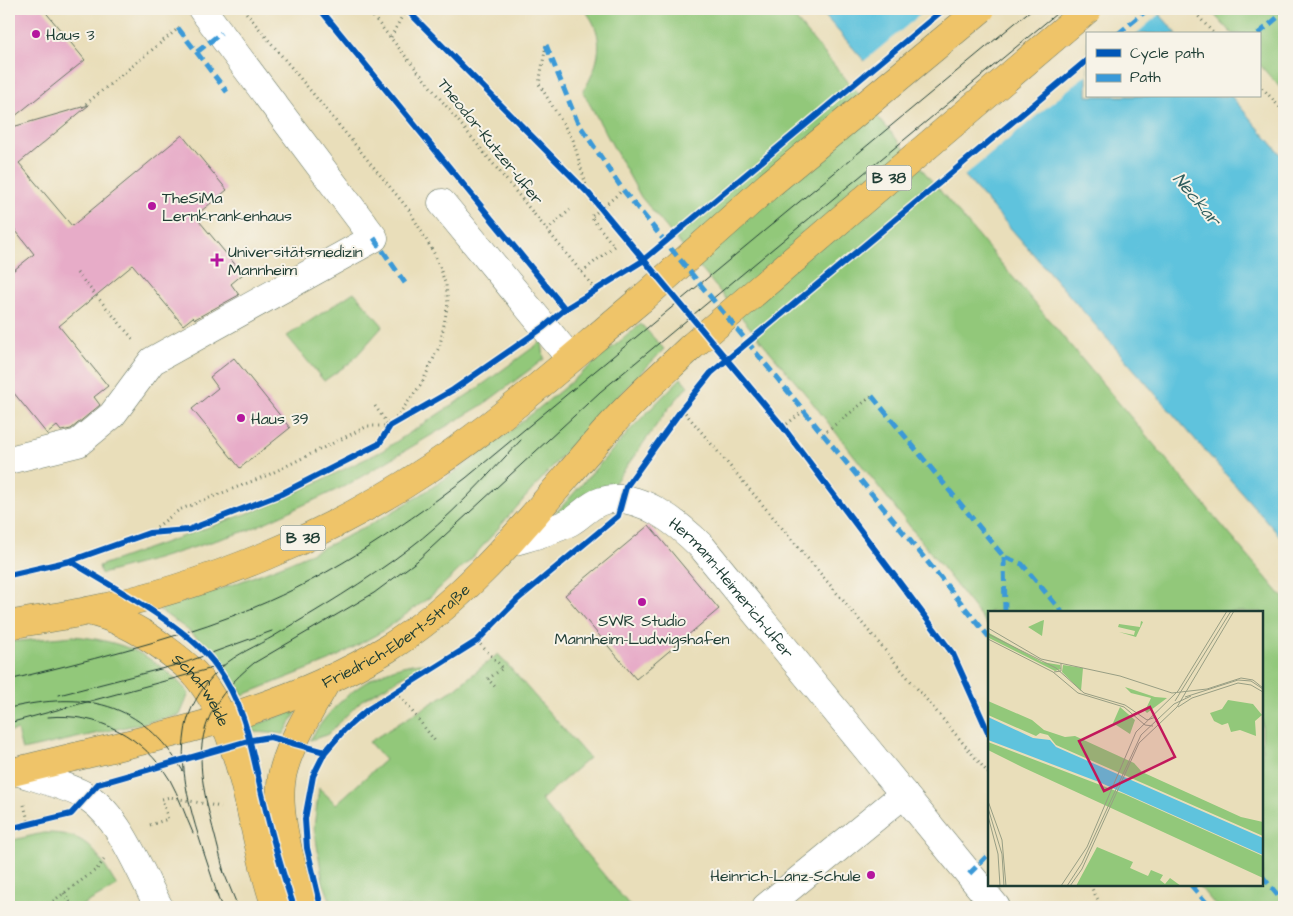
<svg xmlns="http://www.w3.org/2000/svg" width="1293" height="916" font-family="'Architects Daughter',sans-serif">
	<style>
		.green { fill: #92c87a; stroke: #588257 }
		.water { fill: #5fc3dd; stroke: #3f8088 }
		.pier { fill: #e9deba }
		.building { fill: #e7acc8 }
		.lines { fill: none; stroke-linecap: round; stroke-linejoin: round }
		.minor-casing { stroke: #667563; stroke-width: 29 }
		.major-casing { stroke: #667563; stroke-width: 29 }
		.path { stroke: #667563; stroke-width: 3; stroke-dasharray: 1 4; stroke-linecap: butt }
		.minor { stroke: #fff; stroke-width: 28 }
		.major { stroke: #efc469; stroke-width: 28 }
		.tram { stroke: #1f3d34; stroke-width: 1 }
		.major-bridge-casing { stroke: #667563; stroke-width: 29; stroke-linecap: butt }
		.major-bridge { stroke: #efc469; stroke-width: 28 }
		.quiet { stroke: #3a99d8; stroke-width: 5; stroke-dasharray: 10 5; stroke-linecap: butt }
		.cycleway-casing { stroke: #f7f3e8; stroke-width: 9 }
		.cycleway { stroke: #0057b8; stroke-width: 6 }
		.poi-dot { fill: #b5179e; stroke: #f7f3e8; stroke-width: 2 }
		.labels { text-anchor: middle; stroke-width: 4; stroke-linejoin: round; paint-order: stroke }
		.shield { fill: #f7f3e8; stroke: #60746a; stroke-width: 1 }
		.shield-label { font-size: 15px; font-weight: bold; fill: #1f3d34 }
		.poi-label { font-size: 16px; fill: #1f3d34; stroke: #f7f3e8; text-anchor: start }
		.street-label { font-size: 16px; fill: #1f3d34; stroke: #f7f3e8 }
		.water-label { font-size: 18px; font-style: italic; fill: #2f5e5e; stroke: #f7f3e8 }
		.inset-road { fill: none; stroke: #989e84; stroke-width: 1 }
		.view { fill: #c2185b; fill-opacity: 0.15; stroke: #c2185b; stroke-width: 2.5 }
		.inset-edge { fill: none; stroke: #1f3d34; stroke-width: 2.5 }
	</style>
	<rect width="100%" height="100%" fill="#f7f3e8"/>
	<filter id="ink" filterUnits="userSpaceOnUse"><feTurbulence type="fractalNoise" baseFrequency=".02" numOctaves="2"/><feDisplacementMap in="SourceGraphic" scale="10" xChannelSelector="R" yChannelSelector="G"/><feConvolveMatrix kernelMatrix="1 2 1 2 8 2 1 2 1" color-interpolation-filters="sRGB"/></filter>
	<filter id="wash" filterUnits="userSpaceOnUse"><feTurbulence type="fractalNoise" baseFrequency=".0096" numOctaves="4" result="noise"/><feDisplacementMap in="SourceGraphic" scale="20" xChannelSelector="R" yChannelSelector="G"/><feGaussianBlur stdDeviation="1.12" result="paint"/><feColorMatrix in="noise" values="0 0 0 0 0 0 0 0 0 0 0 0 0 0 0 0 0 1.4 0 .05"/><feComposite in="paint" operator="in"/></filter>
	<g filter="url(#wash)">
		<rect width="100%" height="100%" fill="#e9deba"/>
		<!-- green -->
		<path class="green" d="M584,9H787L1284,599V907H1217L1198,885H1262V612H989V627L808,397L641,197L583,92C600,63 607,36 584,9Z
			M1209,9H1284V92L1259,64V34H1232Z
			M354,292L383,326L351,362L324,381L287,336Z
			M641,324L664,349L567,450L473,557L430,597L383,631L329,661L243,695C217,651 201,638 159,610C237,584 315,556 387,515C479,463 559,391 641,324Z
			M542,341L544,359L484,404L347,485L249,530L157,559L101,574L99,566L268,506L382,451L475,390Z
			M681,378L688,386L668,409L611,488L557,517L556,513L634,426Z
			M73,636C124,641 155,655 189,693L180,715L22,750L17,730L9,732V681L13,672L9,658V642Z
			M498,654L589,758L541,800L631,907H333L323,882L314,827L319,788L336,804L385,760L369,742L456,688Z
			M419,663L425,664L362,700L327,735L310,740C333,701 374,668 419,663Z
			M295,710L297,711L284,734L254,732L253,726Z
			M43,833C89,832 95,851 117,886L79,907H9V841Z"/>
		<!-- water -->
		<path class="water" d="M819,9H1155L1177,34H1087V96H1231L1284,158V541Z"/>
		<!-- pier -->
		<path class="pier" d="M927,9H1159L1162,12L1136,34H1087V74L963,177L863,62Z"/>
		<g id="blocks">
			<!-- building -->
			<path class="building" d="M9,9H43L85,60L9,121Z
				M89,105L19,163L72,226L182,135L227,190L195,216L243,274L231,284L239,295L195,319L193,317L183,325L133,265L59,326L108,386L94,397L100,405L71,429L61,431L57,426L47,434L9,387V274L34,254L9,222V128Z
				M234,358L290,428L240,468L192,409L218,388L210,377Z
				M649,525L719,609L636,679L565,595Z"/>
		</g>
	</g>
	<g filter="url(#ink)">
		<use href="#blocks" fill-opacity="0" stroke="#667563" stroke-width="1"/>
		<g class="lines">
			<!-- minor casing -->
			<g class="minor-casing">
				<g id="minor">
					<path d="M442,203L570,358"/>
					<path d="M9,460L78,443L112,415L152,361L374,238L202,9"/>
					<path id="s1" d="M508,543C528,537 551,532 570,522C581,516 589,505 602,501C638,490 679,524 702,547L996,907"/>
					<path d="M16,771C37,778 72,787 89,798C120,818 141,874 159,907"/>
					<path d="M766,907L904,794"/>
				</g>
			</g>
			<!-- major casing -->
			<g class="major-casing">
				<g id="major">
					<path id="s2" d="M88,611C115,617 138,629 160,645C172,654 185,663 195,674C248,737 249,833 276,907"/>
					<path d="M9,625C35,620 61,617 87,611C205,588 330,535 430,468C506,418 573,356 643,298"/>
					<path id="s3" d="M9,773C137,740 272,719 387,649C478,593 543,501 613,423C637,396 665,372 691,347"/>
					<path d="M303,907C293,868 272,808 284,768C293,737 312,708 328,679"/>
				</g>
			</g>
			<!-- path -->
			<path class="path" d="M243,9L409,210L435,255L446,285L448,303L440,345L422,383L390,426
				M367,9L596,290
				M406,9L589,194L643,259
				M1192,9L1214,34
				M391,37L406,9
				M546,45L539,84L573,140L588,192
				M1259,84L1284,112
				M82,107L180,27
				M547,230L570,210
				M582,272L614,246L591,217L623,190
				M77,273L133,339
				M724,356L783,427L953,654L989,734
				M375,406L389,426
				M682,409L989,774
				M783,427L805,410
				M823,434L872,396
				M149,533L179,510L268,475L368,426H390
				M477,641L503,668L488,679L497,689
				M397,692L435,741
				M24,805L29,824
				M150,825L168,819L162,799L170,797L221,807
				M1090,885L1102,907
				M64,893L73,907
				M45,907L97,869L104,860"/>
			<!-- minor -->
			<use href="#minor" class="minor"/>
			<!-- major -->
			<use href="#major" class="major"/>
			<!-- tram -->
			<path class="tram" d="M9,680C85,661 161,643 235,615C320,583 394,533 466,478L1032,9
				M59,695L184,663L272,631
				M9,708C84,691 141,700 183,771
				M48,717C98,712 144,737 170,780C179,796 185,815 193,833
				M9,723L224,665
				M222,868L238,907
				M224,873C205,787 172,729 254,663L374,593L417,561L600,392L1062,9
				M215,891L222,907
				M218,897C203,845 176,786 185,732C188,707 204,684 222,667C236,654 257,646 274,636C319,609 365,582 407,550C449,519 485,478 521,440"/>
			<!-- major-bridge casing -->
			<g class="major-bridge-casing">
				<path id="major-bridge" d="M643,298L769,185L981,9
					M691,347L1088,9"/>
			</g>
			<!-- major-bridge -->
			<use href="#major-bridge" class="major-bridge"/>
			<!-- quiet -->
			<path class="quiet" d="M178,28L227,92
				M1118,34L1148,9
				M1258,34L1284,12
				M546,45L577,121L623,190L989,637
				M197,52L221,33
				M374,238L405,283
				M872,396L1004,557L1022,564L1062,612
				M1004,557L1005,612
				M969,874L989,854
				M1262,876L1284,903
				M1191,885L1210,907"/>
			<!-- cycleway casing -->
			<g class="cycleway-casing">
				<path id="cycleway" d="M320,9L565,309
					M406,9L589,194L783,427L953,654L989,734
					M70,561C111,586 190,628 217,667C246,707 251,748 262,794C271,832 281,870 294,907
					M9,575L70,561L149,533L188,530L281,494L379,444L390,426L453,390L544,327L565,309L641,262L944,9
					M9,829L71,814L98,784L252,740L270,737L325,752
					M321,907L307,848L305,819L313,776L325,752L344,730L367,710L477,641L518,599L618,516L626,487L682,409L711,373L1087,60"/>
			</g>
			<!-- cycleway -->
			<use href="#cycleway" class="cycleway"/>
		</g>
	</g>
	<!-- markers -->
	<g class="poi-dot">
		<circle cx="36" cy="34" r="5"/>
		<circle cx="152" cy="206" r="5"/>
		<path d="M214.5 252.5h5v5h5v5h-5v5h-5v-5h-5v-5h5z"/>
		<circle cx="241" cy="418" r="5"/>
		<circle cx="642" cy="602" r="5"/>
		<circle cx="871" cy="875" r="5"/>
	</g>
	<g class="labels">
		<!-- shield labels -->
		<g class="shield">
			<rect x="866.5" y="165.5" width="45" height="25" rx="4"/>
			<rect x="280.5" y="525.5" width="45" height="25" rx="4"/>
		</g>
		<g class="shield-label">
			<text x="889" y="183">B 38</text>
			<text x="303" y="543">B 38</text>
		</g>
		<!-- poi labels -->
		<g class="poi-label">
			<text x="46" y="40">Haus 3</text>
			<text x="162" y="203">TheSiMa<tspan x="162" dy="18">Lernkrankenhaus</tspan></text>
			<text x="228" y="257">Universitätsmedizin<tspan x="228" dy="18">Mannheim</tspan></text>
			<text x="251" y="424">Haus 39</text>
			<text x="642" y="626" text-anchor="middle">SWR Studio<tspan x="642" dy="18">Mannheim-Ludwigshafen</tspan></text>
			<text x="861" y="881" text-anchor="end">Heinrich-Lanz-Schule</text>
		</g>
		<!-- street labels -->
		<g class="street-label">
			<text transform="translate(491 141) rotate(51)" y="6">Theodor-Kutzer-Ufer</text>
			<text dy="6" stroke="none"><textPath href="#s1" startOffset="269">Hermann-Heimerich-Ufer</textPath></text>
			<text dy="6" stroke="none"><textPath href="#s3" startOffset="414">Friedrich-Ebert-Straße</textPath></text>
			<text dy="6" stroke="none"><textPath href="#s2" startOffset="142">Schafweide</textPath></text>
		</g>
		<!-- water labels -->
		<g class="water-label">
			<text transform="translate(1197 199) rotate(50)" y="6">Neckar</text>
		</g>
	</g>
	<!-- overview -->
	<g transform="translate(988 611)">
		<rect width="275" height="275" fill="#e9deba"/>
		<path d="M56,9L54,25L40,16L53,10ZM153,10L155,11L148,26L131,21L146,24L147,20L130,16L131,13L152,16ZM1,22L54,51L72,54L73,58L67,60L1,27ZM75,54L95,57L93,80L74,61ZM137,76L167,86L179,87L159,102L157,100L163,87L143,82ZM240,89L265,93L274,104L267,110L268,125L252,119L243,121L240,112L234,114L226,110L222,102L234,98ZM0,90L44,109L56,119L77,126L87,125L146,152L154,161L253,206L275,211V225L68,134L60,124L52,122L48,125L0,104ZM132,96L147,109L142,123L125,112ZM0,131L136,183L275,245V267L34,156L0,139ZM109,236L145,251L142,257L160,265L163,259L175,264L172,269L177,273L182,267L193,275H88Z" fill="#92c87a"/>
		<path d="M0,106L45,127L62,129L68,136L275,227V244L111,171L0,129Z" fill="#5fc3dd"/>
		<path class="inset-road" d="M0,17L53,48L132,65L184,82L219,78L253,67L265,69L275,77M0,23L68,57L96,82L137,94L159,109L168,106M0,28L65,61L90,82L136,96L157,114L165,115M66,61L73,60V52M197,86L250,69L263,70L275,78M187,90L243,0M190,96L204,87L250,72L263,74L275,81M0,190L14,229L18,275M0,197L14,243L16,275M0,205L10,243L12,275M73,275L99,236L148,121L190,80L239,0M79,275L94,252L153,124L186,93L203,85M82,275L94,258L151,132L189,96L246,0"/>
		<path class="view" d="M162,96L187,146L116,180L91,130Z"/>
		<rect width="275" height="275" class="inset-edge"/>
	</g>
	<!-- margin -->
	<rect width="1293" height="916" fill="none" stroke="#f7f3e8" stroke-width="30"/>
	<!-- legend -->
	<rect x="1086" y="32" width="175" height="65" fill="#f7f3e8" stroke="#a1aaa0"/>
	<rect x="1096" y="49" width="25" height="8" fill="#0057b8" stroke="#a1aaa0"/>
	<text x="1130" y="58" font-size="15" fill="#1f3d34">Cycle path</text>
	<rect x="1096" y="74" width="25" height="8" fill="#3a99d8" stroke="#a1aaa0"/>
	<text x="1130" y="82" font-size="15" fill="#1f3d34">Path</text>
</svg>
